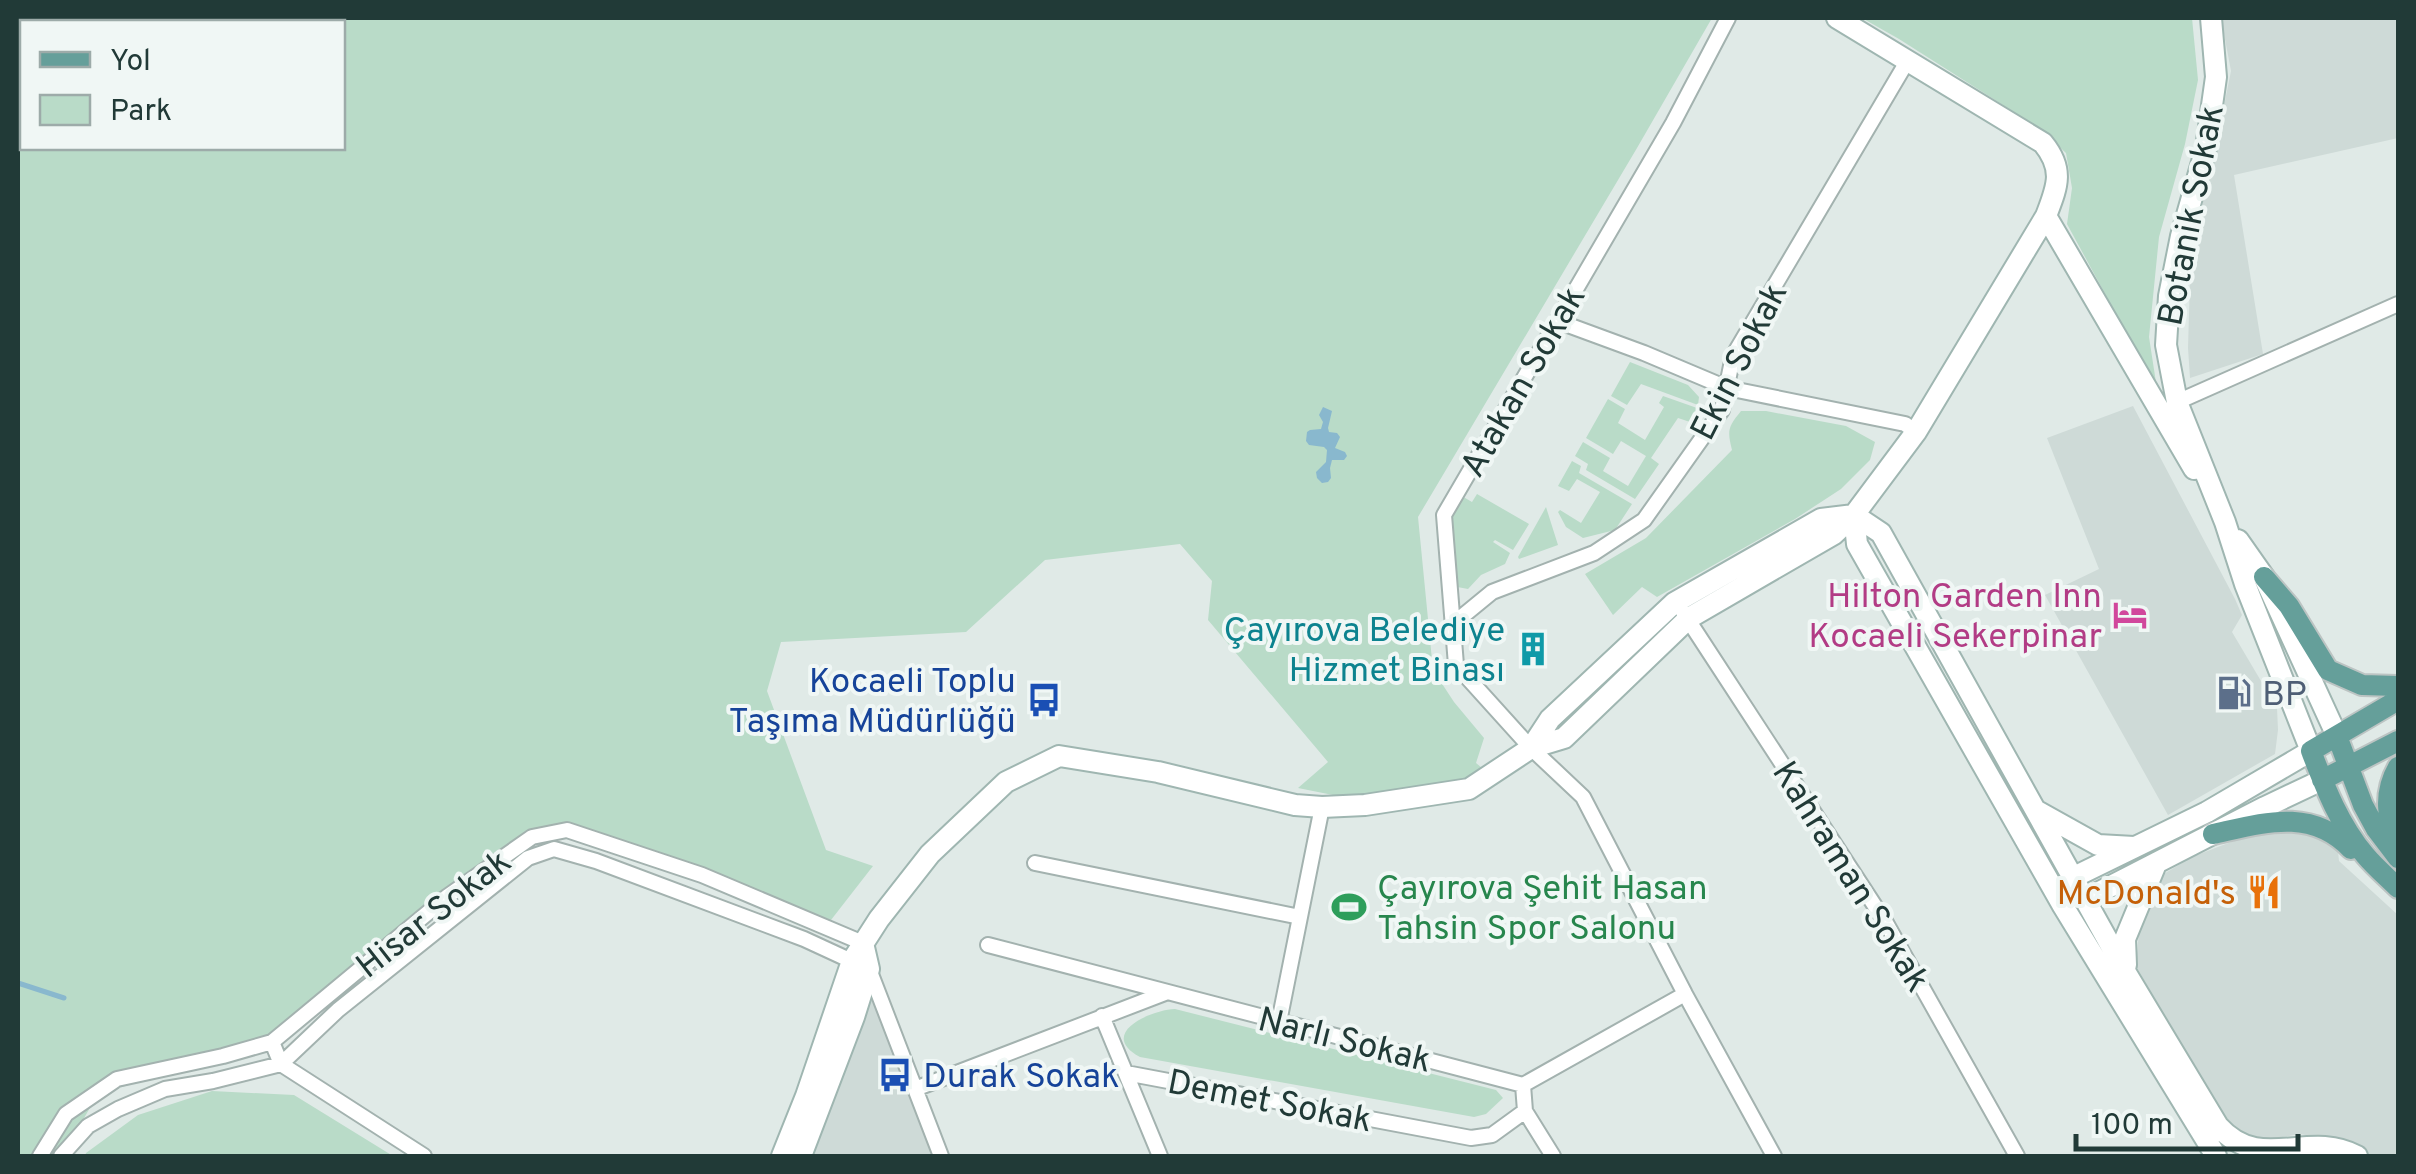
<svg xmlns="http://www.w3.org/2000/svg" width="2416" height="1174" font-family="Overpass,sans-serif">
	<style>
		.built { fill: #cedad7 }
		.green { fill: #b9dbc8; fill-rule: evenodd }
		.water { fill: #89b8ce }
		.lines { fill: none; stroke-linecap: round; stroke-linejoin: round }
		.stream { stroke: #89b8ce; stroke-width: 5 }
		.street-casing { stroke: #a3b2af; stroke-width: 18 }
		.secondary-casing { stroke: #9fb6b1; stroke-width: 24 }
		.primary-casing { stroke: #bcc4c3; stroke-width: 24 }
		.street { stroke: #fff; stroke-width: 14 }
		.secondary { stroke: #fff; stroke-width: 20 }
		.primary { stroke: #659f9a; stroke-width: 20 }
		.labels { text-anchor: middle; stroke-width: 8; stroke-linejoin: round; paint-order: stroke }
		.street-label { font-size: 35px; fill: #213a37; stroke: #f0f7f5 }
		.hotel-label { font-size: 35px; fill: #b23c85; stroke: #f0f7f5; text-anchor: end }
		.culture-label { font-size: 35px; fill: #0d838f; stroke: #f0f7f5; text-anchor: end }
		.transit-label { font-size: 35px; fill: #164399; stroke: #f0f7f5; text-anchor: end }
		.service-label { font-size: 35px; fill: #4e5e75; stroke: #f0f7f5; text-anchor: start }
		.leisure-label { font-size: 35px; fill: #27864d; stroke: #f0f7f5; text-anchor: start }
		.food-label { font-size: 35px; fill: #c56008; stroke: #f0f7f5; text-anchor: end }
	</style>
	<rect width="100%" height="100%" fill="#e0eae7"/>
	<!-- built -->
	<path class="built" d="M2221,18H2398V138L2234,175L2263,354L2190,378L2188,348L2191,248L2209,180L2231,71Z
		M2133,406L2235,599L2242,615L2232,632L2277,708L2278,730L2275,754L2168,815L2045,595L2099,569L2047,438Z
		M2296,827L2326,837L2338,851L2339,861L2398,915V1156H2371L2363,1146L2300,1134L2254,1142L2226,1127L2136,966L2139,931L2162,875L2192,857L2223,845L2251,835Z
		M869,964L941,1156H802Z"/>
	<!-- green -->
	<path class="green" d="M18,18H1712L1637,148L1418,517L1433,670L1454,702L1484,738L1476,763L1482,768L1466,783L1353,799L1298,788L1328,762L1208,620L1212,581L1180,544L1045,560L966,632L781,642L767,691L826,850L873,866L831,920L569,828L529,837L269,1044L98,1094L62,1156H18ZM22,22H342V148H22Z
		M1862,18H2192L2198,80L2185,144L2159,237L2149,337L2157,389L2067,224L2072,188L2066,153L2039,128L1899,39Z
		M1630,362L1688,385L1699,397L1698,405L1641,384L1627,405L1611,396Z
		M1663,396L1697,408L1690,422L1678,418L1651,458L1659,464L1635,499L1586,470L1588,464L1575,456L1583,442L1610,458L1603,471L1628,486L1646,456L1621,441L1613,454L1586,438L1608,399L1625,409L1618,423L1645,440L1664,407L1659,403Z
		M1741,411H1766L1846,426L1875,442L1870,460L1841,489L1795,519L1657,597L1642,587L1613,615L1585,574L1646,538L1732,450C1727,430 1728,427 1741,411Z
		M1572,461L1581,466L1579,473L1632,504L1615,530L1583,538L1566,527L1558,512L1560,510L1581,523L1600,492L1577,479L1569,491L1558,486Z
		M1477,494L1529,524L1513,550L1495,540L1493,542L1510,553L1505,564L1481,575L1468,589L1452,586L1447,525L1460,495L1472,502Z
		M1546,507L1558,545L1519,559L1518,557Z
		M1175,1009L1496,1090L1503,1098L1486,1114L1474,1117L1140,1057C1097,1034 1150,1010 1175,1009Z
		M212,1091L294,1095L393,1156H85L86,1153L138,1115Z"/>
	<!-- water -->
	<path class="water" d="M1323,407L1332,411L1328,428L1329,432L1337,433L1340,437L1335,448L1345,452L1347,456L1344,460H1332L1330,468L1331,478L1328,482L1322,483L1317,478L1316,472L1326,462L1327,450L1324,447L1309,445L1306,441L1307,432L1310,430L1321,429L1323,422L1319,415Z"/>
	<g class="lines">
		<!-- stream -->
		<path class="stream" d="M18,983L64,998"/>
		<!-- street casing -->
		<g class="street-casing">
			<path id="street" d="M1728,18L1673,123L1444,515L1456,665L1531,748L1583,797L1685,994L1774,1156
				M1557,321L1644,353L1727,388L1905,424L1916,432
				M2177,402L2398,304
				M1683,612L1886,923L2017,1156
				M1453,624L1492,592L1594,553L1644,520L1722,410L1733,356L1908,60
				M1035,863L1300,917
				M988,945L1523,1085L1685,994
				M1102,1016L1160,1156
				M1279,1022L1322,807
				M272,1042L281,1064L424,1156
				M1126,1073L1471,1138L1492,1135L1525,1111
				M1523,1085L1525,1111L1553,1156
				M915,1089L1165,993
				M40,1156L66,1114L117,1079L223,1056L272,1042L448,896L532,837L567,830L702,875L863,943
				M61,1156L88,1126L118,1109L165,1089L213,1081L281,1064L338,1010L528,858L554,849L596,861L804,939L869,969L941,1156"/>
		</g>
		<!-- secondary casing -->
		<g class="secondary-casing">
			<path id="secondary" d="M1837,18L2043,143C2065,170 2057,187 2046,216L2194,469
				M2211,18L2216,77L2206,148L2181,236L2169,296L2166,345L2177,402L2225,522L2245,584L2311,751L2207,812L2074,877L2065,888L2063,906L2216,1156
				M1854,515L1881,533L2126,973L2218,1126C2261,1174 2307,1129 2357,1156
				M1854,515L1857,544L2063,906
				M2238,540L2264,577L2337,736
				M1531,748L1550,719L1674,603L1821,519L1854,515
				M2037,811L2098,845L2134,847
				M2086,899L2265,807L2322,780
				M2126,965L2125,939L2156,864
				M782,1156L806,1096L852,961L879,919L930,854L1006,782L1059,756L1158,772L1295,805L1322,807L1365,805L1469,789L1531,748L1564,738L1689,618L1834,534L1854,515L1916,432L2046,216
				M801,1156L854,1017L869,969L863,943"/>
		</g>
		<!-- primary casing -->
		<g class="primary-casing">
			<path id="primary" d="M2264,577L2289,606L2328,670L2362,685L2398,686
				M2398,700L2311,751C2325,787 2339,824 2365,855C2375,867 2387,877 2398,888
				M2337,736L2363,805L2376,829L2398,858
				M2322,780L2398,741
				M2213,834C2263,823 2311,807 2351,849
				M2397,848C2388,818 2382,795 2398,767"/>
		</g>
		<!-- street -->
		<use href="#street" class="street"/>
		<!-- secondary -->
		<use href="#secondary" class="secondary"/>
		<!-- primary -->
		<use href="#primary" class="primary"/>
	</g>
	<!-- icons -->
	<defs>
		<g id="hotel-bare" transform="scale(2.7)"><path d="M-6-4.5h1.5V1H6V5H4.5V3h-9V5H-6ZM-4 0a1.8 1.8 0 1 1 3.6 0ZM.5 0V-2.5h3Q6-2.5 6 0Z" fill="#d1479c" stroke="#f0f7f5" stroke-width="2.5" paint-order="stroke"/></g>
		<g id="building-bare" transform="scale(2.7)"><path d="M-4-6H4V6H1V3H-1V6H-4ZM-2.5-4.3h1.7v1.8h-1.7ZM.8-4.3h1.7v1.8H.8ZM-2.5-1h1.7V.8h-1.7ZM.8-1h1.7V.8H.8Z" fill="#0f9aa8" stroke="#f0f7f5" stroke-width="2.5" paint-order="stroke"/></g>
		<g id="fuel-bare" transform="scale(2.7)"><path d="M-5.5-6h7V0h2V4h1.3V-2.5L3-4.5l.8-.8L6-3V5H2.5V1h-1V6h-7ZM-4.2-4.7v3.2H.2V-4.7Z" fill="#5c6f8a" stroke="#f0f7f5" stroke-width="2.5" paint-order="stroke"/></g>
		<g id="bus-bare" transform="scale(2.7)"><path d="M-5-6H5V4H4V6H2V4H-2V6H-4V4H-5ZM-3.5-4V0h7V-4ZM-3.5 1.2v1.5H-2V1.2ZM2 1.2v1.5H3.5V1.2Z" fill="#1a4fb4" stroke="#f0f7f5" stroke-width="2.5" paint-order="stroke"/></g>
		<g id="restaurant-bare" transform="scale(2.7)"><path d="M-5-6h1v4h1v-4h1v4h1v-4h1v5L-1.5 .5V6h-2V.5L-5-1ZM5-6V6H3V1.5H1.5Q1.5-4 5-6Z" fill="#e8710a" stroke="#f0f7f5" stroke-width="2.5" paint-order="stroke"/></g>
		<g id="stadium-bare" transform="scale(2.7)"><path d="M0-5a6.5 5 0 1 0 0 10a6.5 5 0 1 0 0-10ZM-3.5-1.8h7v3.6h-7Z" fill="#2e9e5b" stroke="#f0f7f5" stroke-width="2.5" paint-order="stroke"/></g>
	</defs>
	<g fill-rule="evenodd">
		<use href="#hotel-bare" x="2130" y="615"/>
		<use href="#building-bare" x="1533" y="649"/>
		<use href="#fuel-bare" x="2234" y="693"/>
		<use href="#bus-bare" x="1044" y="700"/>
		<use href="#restaurant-bare" x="2264" y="892"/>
		<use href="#stadium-bare" x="1349" y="907"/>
		<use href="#bus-bare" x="895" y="1075"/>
	</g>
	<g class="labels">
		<!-- street labels -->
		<g class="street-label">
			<text transform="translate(2190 215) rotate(-79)" y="12">Botanik Sokak</text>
			<text transform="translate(1738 361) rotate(-63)" y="12">Ekin Sokak</text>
			<text transform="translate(1522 381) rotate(-60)" y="12">Atakan Sokak</text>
			<text transform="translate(1852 876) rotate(58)" y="12">Kahraman Sokak</text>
			<text transform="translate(433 913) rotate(-38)" y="12">Hisar Sokak</text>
			<text transform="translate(1345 1039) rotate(14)" y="12">Narlı Sokak</text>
			<text transform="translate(1270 1100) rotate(11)" y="12">Demet Sokak</text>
		</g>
		<!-- hotel labels -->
		<g class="hotel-label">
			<text x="2102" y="607">Hilton Garden Inn<tspan x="2102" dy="40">Kocaeli Sekerpinar</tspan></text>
		</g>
		<!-- culture labels -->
		<g class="culture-label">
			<text x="1505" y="641">Çayırova Belediye<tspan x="1505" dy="40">Hizmet Binası</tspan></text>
		</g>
		<!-- transit labels -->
		<g class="transit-label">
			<text x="1016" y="692">Kocaeli Toplu<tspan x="1016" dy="40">Taşıma Müdürlüğü</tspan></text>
			<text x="923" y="1087" text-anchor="start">Durak Sokak</text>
		</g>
		<!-- service labels -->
		<g class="service-label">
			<text x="2262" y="705">BP</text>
		</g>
		<!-- leisure labels -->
		<g class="leisure-label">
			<text x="1377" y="899">Çayırova Şehit Hasan<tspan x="1377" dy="40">Tahsin Spor Salonu</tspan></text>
		</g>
		<!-- food labels -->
		<g class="food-label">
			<text x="2236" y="904">McDonald's</text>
		</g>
	</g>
	<!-- border -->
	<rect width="2416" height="1174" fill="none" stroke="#213a37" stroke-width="40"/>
	<!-- legend -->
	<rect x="20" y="20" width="325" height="130" fill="#f0f7f5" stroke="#9daba9" stroke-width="2.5"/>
	<rect x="40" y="52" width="50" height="15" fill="#659f9a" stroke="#9daba9" stroke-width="2.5"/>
	<text x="110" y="70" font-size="30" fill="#213a37">Yol</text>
	<rect x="40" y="95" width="50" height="30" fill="#b9dbc8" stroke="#9daba9" stroke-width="2.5"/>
	<text x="110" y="120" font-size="30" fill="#213a37">Park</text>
	<!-- scale -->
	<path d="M2076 1134v15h222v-15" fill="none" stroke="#213a37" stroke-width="5"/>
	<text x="2091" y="1134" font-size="30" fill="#213a37" stroke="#f0f7f5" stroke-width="8" paint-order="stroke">100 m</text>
</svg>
